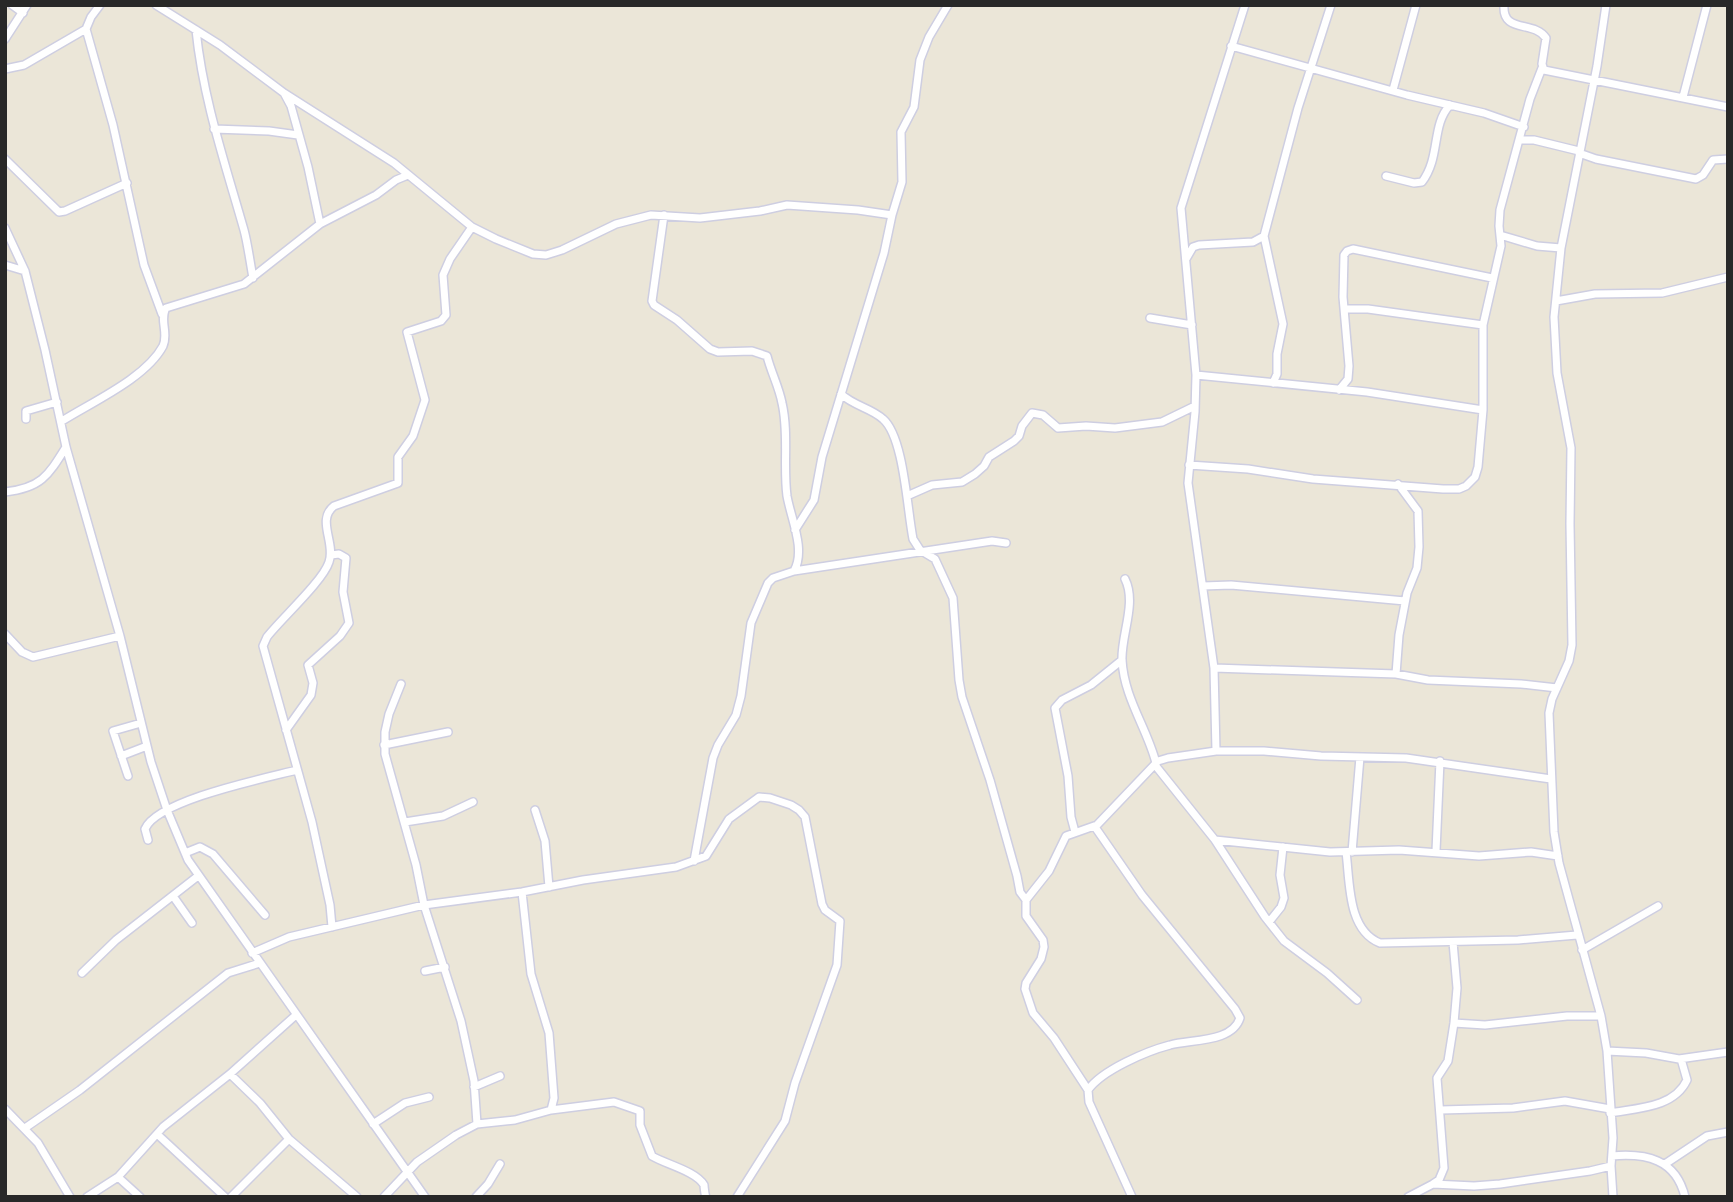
<svg xmlns="http://www.w3.org/2000/svg" width="1733" height="1202" font-family="'Sofia Sans Condensed',sans-serif">
	<style>
		.lines { fill: none; stroke-linecap: round; stroke-linejoin: round }
		.street-casing { stroke: #cecee1; stroke-width: 10 }
		.street { stroke: #fff; stroke-width: 7 }
	</style>
	<rect width="100%" height="100%" fill="#ebe6d8"/>
	<g class="lines">
		<!-- street casing -->
		<g class="street-casing">
			<path id="street" d="M12,5L23,13
				M100,5L91,17L86,29L113,125L144,265L162,314
				M1504,5C1502,34 1534,20 1546,38L1542,64L1544,70L1728,107
				M1606,5L1597,66L1561,248L1554,317L1557,373L1571,448L1570,524L1572,645L1569,661L1552,699L1549,713L1554,832L1559,863L1601,1016L1607,1051L1613,1138L1611,1166L1613,1197
				M196,30C203,99 225,163 244,230C248,245 250,262 253,278
				M5,39L27,5
				M1231,46L1407,95L1484,113L1524,127
				M5,69L24,65L86,29
				M1393,90L1416,5
				M284,93L394,163L472,227L496,239L533,254L546,255L562,250L616,224L651,215L700,218L760,211L787,205L858,210L892,215
				M1683,97L1707,5
				M214,129L269,131L298,135
				M1520,140H1534L1579,151
				M1579,153L1596,159L1696,179L1703,175L1713,160L1728,159
				M5,159L59,212L65,211L127,183
				M1386,176L1414,183L1422,182C1441,157 1431,125 1450,105
				M664,215L652,301L654,305L677,320L710,349L718,352L752,351L767,356C771,372 779,387 782,403C789,433 783,466 787,496C791,519 806,550 794,571L773,578L768,583L751,623L741,696L736,715L718,745L713,758L694,861
				M320,224L376,195L396,180L408,175
				M5,228L25,271L45,350L66,447L120,636L151,762L167,810L188,860L425,1197
				M1500,235L1537,246L1561,248
				M1264,236L1283,324L1277,354V374L1273,383
				M1186,259L1193,247L1199,245L1253,242L1264,236L1298,108L1331,5
				M5,265L25,271
				M1556,301L1595,294L1662,293L1728,277
				M1345,309H1368L1483,325
				M1150,318L1192,325
				M1196,375L1367,392L1483,410
				M1339,390L1348,379L1349,366L1343,297L1344,255L1347,251L1353,249L1492,278
				M841,394C854,406 871,408 883,419C904,437 907,509 913,539L920,550L935,559L953,598L959,680L962,697L990,780L1017,876L1020,892L1026,900
				M26,419V411L57,402
				M62,421C92,402 146,378 163,346C169,333 159,320 166,308L244,284L320,224L308,167L291,106L284,93L220,45L156,5
				M1189,465L1248,469L1313,479L1443,489H1459L1466,486L1475,477L1478,467L1483,410V325L1501,246L1499,226L1500,210L1530,99L1542,68
				M5,492C41,488 48,476 66,447
				M907,496L932,485L962,482L975,474L984,466L989,457L1014,441L1019,436L1022,426L1032,413L1043,415L1058,428L1086,426L1115,428L1162,422L1195,406
				M795,530L814,500L822,457L884,253L892,215L902,182L901,132L914,107L920,60L929,37L948,5
				M794,571L992,541L1006,543
				M1125,579C1137,603 1121,635 1122,660C1124,698 1147,728 1156,763
				M1203,586L1231,585L1405,601
				M5,634L22,652L33,657L120,636
				M1214,668L1396,674L1428,680L1521,684L1557,688
				M1396,674L1399,635L1407,593L1417,568L1419,547L1418,511L1398,484
				M401,684L389,714L385,732V754L416,865L424,905L461,1021L474,1081L477,1124
				M286,730L311,695L313,683L308,665L340,636L349,623L343,592L346,558L339,554L331,555
				M384,745L448,732
				M1216,751L1214,668L1188,483L1195,412L1196,375L1181,208L1245,5
				M121,756L147,746
				M1155,765L1215,840L1265,917L1284,941L1327,973L1357,1000
				M128,776L113,731L141,723
				M535,810L545,841L549,887
				M405,822L443,816L473,802
				M1095,827L1142,895L1235,1009L1240,1018C1232,1043 1191,1039 1170,1045C1147,1051 1102,1070 1088,1090L1089,1102L1132,1197
				M1075,832L1071,817L1068,776L1055,708L1062,700L1091,685L1122,660
				M148,840L145,829C157,800 266,778 297,770
				M1215,840L1330,852L1399,850L1479,856L1531,852L1558,856
				M1436,851L1440,761
				M1346,852C1350,881 1347,930 1380,943L1518,940L1577,935
				M1352,852L1360,757
				M185,853L200,847L213,854L265,915
				M173,896L192,923
				M1269,922L1281,907L1284,898L1280,875L1283,847
				M332,927L330,905L312,822L263,646L267,637C281,619 323,581 329,562C336,543 316,520 334,506L398,483V457L413,436L425,400L407,332L441,321L446,315L443,275L450,259L472,227
				M1582,950L1658,906
				M252,953L289,937L424,905L522,892L583,880L676,867L706,856L729,819L759,797L770,798L791,805L799,810L805,817L822,904L825,910L840,921L837,965L795,1083L785,1121L737,1197
				M425,971L445,967
				M82,973L116,940L198,876
				M1454,1023L1485,1025L1567,1016H1601
				M1607,1051L1646,1053L1679,1059L1728,1052
				M230,1074L260,1103L289,1139L357,1197
				M474,1087L500,1076
				M1088,1090L1054,1038L1033,1013L1025,989L1026,983L1041,959L1044,947L1043,940L1026,916V900L1049,871L1066,836L1097,825L1158,761L1168,758L1216,751H1264L1321,756L1406,758L1551,779
				M5,1109L38,1143L70,1197
				M551,1110L614,1102L640,1111V1125L652,1156C665,1164 696,1171 704,1185C704,1186 705,1196 706,1197
				M1441,1110L1513,1108L1565,1101L1610,1109
				M1610,1113C1637,1108 1674,1108 1687,1080L1681,1059
				M373,1124L405,1103L429,1097
				M25,1128L80,1090L228,973L260,963
				M157,1134L225,1197
				M1612,1156C1646,1153 1676,1159 1685,1197
				M1665,1164L1707,1136L1728,1132
				M118,1177L140,1197
				M1433,1184L1439,1180L1444,1168L1437,1078L1448,1061L1454,1023L1457,988L1453,942
				M87,1197L118,1177L163,1127L230,1074L296,1015
				M231,1197L289,1139
				M384,1197L417,1162L456,1135L477,1124L515,1120L551,1110L554,1098L549,1033L531,974L522,892
				M476,1197L488,1184L500,1164
				M1408,1197L1433,1184L1474,1186L1500,1184L1590,1171L1611,1166"/>
		</g>
		<!-- street -->
		<use href="#street" class="street"/>
	</g>
	<!-- border -->
	<rect width="1733" height="1202" fill="none" stroke="#282828" stroke-width="14"/>
</svg>
